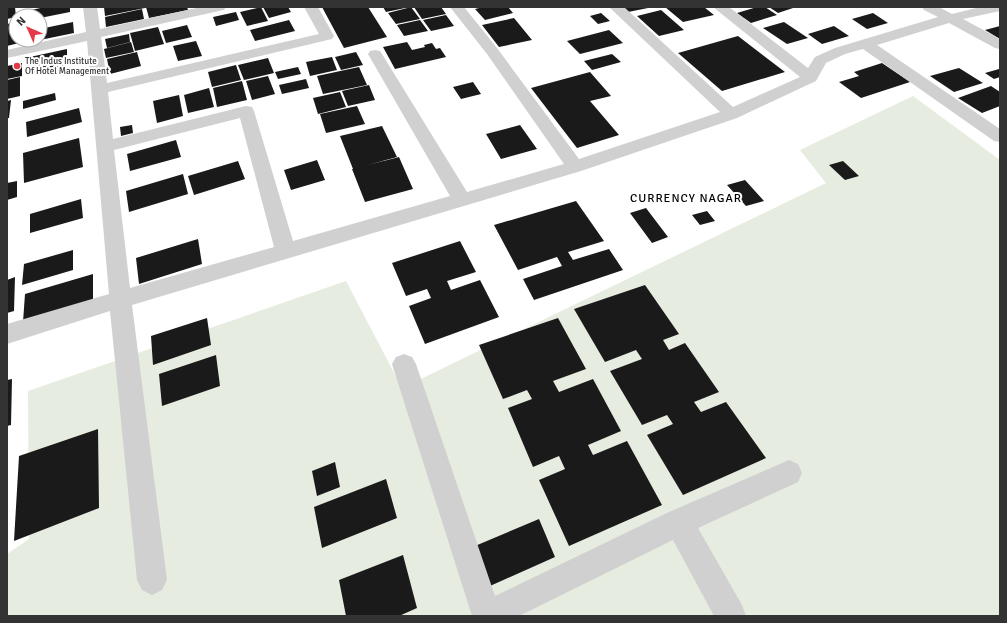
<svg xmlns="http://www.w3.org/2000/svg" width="1007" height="623" font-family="Signika,sans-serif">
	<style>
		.green { fill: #e6ecdf }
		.building { fill: #1a1a1a }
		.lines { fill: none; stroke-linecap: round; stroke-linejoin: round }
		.minor { fill: #d0d0d0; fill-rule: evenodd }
		.poi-dot { fill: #e63946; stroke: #fff; stroke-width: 1.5 }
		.labels { text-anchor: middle; stroke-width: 4; stroke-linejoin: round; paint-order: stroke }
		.far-poi-label { font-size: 9px; fill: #333; stroke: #fff; text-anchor: start }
		.neighbourhood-label { font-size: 12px; letter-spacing: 1px; fill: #000; stroke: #fff }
	</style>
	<rect width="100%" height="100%" fill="#fff"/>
	<!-- green -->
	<path class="green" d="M913,96L1000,160V616H7V554L29,539L28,391L346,281L402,388L826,183L800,150Z"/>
	<!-- building -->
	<path class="building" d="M7,7H15L16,17L7,19Z
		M45,7H70V12L40,18V16H22V12Z
		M104,7H145V8L105,16Z
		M146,7H187L188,10L149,18Z
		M261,7L268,21L247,26L240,12Z
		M263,7H288L291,12L269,18Z
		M322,7H368L387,37L344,48Z
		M383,7H404L405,8L386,12Z
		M411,7L420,19L396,24L388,13Z
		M414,7H441L446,14L422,19Z
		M483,7H508L513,13L485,20L475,9Z
		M622,7H648V8L628,12Z
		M665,7H704L714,15L683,22Z
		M757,7H765L777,15L751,23L737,13Z
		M769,7H796L778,13Z
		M142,9L144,19L106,27L105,17Z
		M661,10L684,30L659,36L637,16Z
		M236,12L239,20L216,26L213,17Z
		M601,13L610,21L598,24L590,16Z
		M873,13L888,23L867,29L852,19Z
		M446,15L454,26L431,31L423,20Z
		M514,18L532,40L499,47L482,25Z
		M289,20L295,31L255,41L250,30Z
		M420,20L428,31L404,36L397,25Z
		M16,22V40H19V43L7,46V24Z
		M73,22L74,33L40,40V29Z
		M784,22L808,38L787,44L763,28Z
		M187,25L192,37L166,43L162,31Z
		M834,26L849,36L822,44L808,34Z
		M1000,26V39L985,30Z
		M158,27L164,44L135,51L130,33Z
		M609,30L623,43L580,54L567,41Z
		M129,34L130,42L107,48L105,39Z
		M738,36L785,72L722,91L678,53Z
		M196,41L202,56L178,61L173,46Z
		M131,42L134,52L106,58L104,49Z
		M407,42L412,50L425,47L424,45L432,43L436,49L440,48L446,57L395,69L383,47Z
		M67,49V65L30,74V57Z
		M137,52L141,66L110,74L107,59Z
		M356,52L363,65L341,70L335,57Z
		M612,54L621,62L592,70L584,61Z
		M332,57L337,70L310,76L306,62Z
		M268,58L274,73L244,80L238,65Z
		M22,63V76L7,79V66Z
		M882,63L910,82L861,98L839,82L859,76L854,72Z
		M236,65L241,80L212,87L208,72Z
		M298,67L301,74L278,79L275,72Z
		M359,67L367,85L323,94L317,76Z
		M959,68L983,83L954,92L930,76Z
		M999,69L1000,77L994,79L985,73Z
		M590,72L611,96L590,101L619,135L577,148L531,88Z
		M268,76L275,94L252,100L246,81Z
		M20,77V96L7,99V80Z
		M306,79L309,88L282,94L279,85Z
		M242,81L247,100L217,107L213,88Z
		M473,82L481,94L461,99L453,87Z
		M369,85L375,100L348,106L342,91Z
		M991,86L1000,92V106L982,113L958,98Z
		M209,88L214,107L188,113L184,95Z
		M340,92L346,107L318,114L313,98Z
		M55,93L56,100L23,109V101Z
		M179,95L183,116L157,123L153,101Z
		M11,100L9,118H7V101Z
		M357,106L365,124L326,133L320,114Z
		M79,108L82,122L27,137L26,122Z
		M132,125L133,133L121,136L120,127Z
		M520,125L537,149L501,159L486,134Z
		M382,126L397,157L353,169L340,136Z
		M79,138L83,167L24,183L23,153Z
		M176,140L181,157L130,171L127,154Z
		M399,157L413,189L365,202L352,169Z
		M317,160L325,180L291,190L284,170Z
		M238,161L245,179L194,195L188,176Z
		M843,161L859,176L845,180L829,165Z
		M183,174L188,194L129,212L126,191Z
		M745,180L764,201L746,206L727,185Z
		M17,181V197L7,200V183Z
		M81,199L83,218L30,233V214Z
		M576,201L604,241L568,252L573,260L609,249L623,270L534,300L523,279L562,266L557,257L518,270L494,225Z
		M646,208L668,237L652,243L630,213Z
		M707,211L715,221L700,225L692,215Z
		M198,239L202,264L139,284L136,258Z
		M460,241L476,272L447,281L451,290L480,280L499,317L425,344L409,306L431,298L427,289L406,296L392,263Z
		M73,250V270L22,285L24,264Z
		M93,274V301L23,322L25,294Z
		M15,277L14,311L7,313V280Z
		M645,285L679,334L663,340L669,350L685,343L719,392L694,402L701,412L726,402L766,458L683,495L647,435L673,424L667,415L642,425L610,371L642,359L636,350L605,362L574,309Z
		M207,318L211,345L153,365L151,336Z
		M558,318L586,369L553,381L559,392L593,379L621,431L588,445L593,455L627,441L662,505L569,546L539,480L565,469L559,456L533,467L508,408L532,399L527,390L503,399L479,345Z
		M216,355L220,386L162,406L159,374Z
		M12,379L11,425L7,426V380Z
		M98,429L99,508L14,541L19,456Z
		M335,462L340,487L317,496L312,471Z
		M386,479L397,518L322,548L314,507Z
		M539,519L555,557L490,586L475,546Z
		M403,555L417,608L399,616H346L339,580Z"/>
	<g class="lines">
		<!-- minor -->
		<path class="minor" d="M83,7H97L100,29L201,7H226L224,10L219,11L101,37L107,83L319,34L304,7H318L334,36L332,39L108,92L113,139L246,106L252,107L254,111L293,241L450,196L368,54L370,51L375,50L380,51L382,54L467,192L564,164L487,54L450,7H464L497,48L579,159L720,112L609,7H624L733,107L800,77L713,7H729L808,68L815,57L835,48L938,17L924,10L922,7H939L952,14L980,7H1000V11L963,19L1000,39V49L995,48L949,23L877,45L1000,129V142L994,141L863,49L845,54L826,63L816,81L737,118L581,171L132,305L167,580L162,590L152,595L142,590L137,580L110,311L7,344V324L109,294L87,41L7,58V50L86,32ZM240,118L274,247L130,288L114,150Z
			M404,354L412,357L416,364L495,596L669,512L780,464L789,460L798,464L802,473L798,482L698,528L742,605L746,616H714L673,540L519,616H472L392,364L396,357Z"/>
	</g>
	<!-- markers -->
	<circle class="poi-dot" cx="17" cy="66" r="4"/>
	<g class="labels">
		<!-- far-poi labels -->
		<g class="far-poi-label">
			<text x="25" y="64">The Indus Institute<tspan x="25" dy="10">Of Hotel Management</tspan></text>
		</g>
		<!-- neighbourhood labels -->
		<g class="neighbourhood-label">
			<text x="686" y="202">CURRENCY NAGAR</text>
		</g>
	</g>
	<!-- border -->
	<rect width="1007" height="623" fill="none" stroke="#333333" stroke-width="16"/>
	<!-- north arrow -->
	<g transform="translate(28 28) rotate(315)"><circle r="19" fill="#ffffff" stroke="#adadad"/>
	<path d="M0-3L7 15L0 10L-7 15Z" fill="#e63946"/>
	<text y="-6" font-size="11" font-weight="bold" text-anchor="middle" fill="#333333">N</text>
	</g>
</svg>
